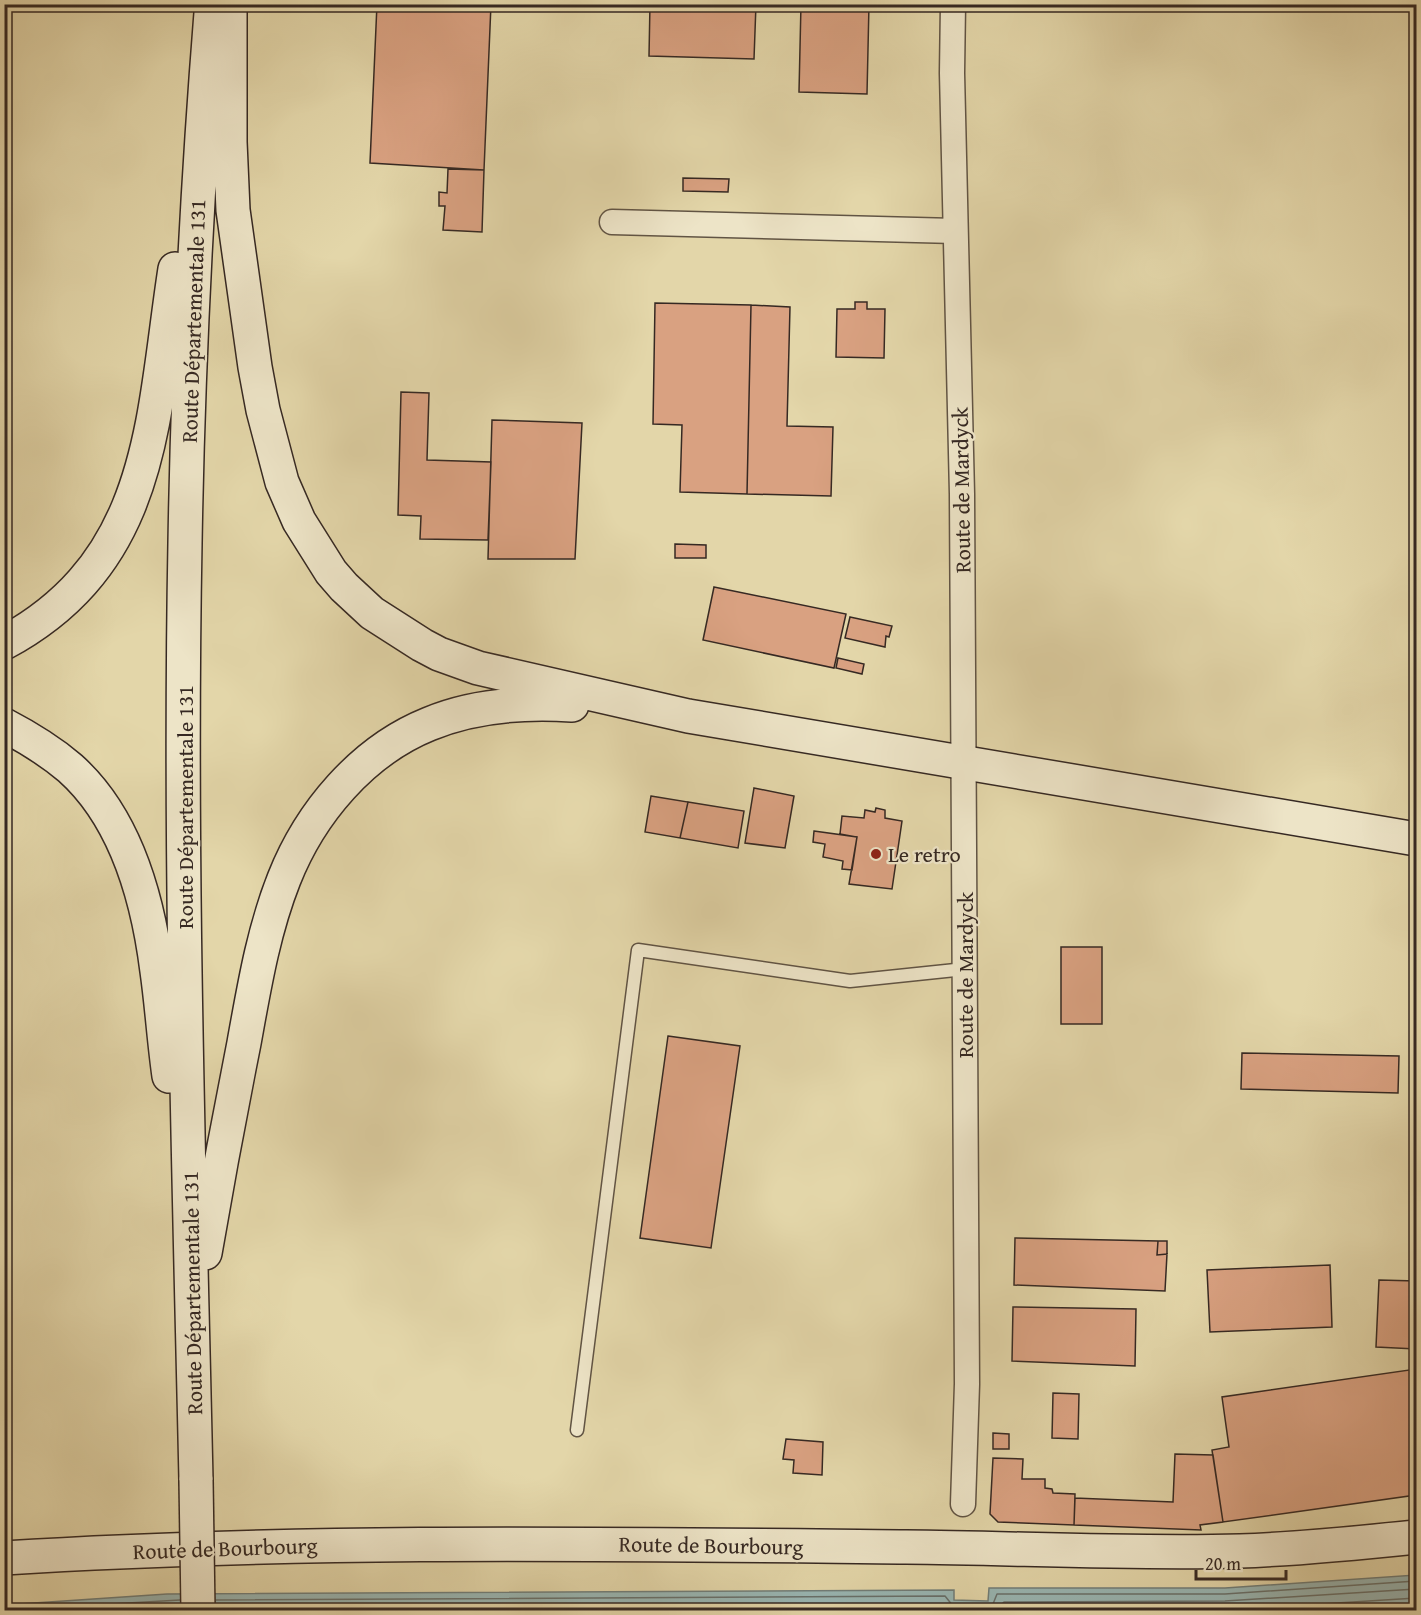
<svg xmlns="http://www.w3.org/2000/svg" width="1421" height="1615" font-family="'Gentium Book Plus',serif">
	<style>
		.water { fill: #99b6b3; stroke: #717e79; stroke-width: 1.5 }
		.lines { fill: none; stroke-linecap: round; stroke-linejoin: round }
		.shore { stroke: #68706b; stroke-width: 1.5 }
		.building { fill: #d9a181; stroke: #362923; stroke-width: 1.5 }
		.lane-casing { stroke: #615444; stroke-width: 15 }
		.street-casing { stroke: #615444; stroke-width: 27 }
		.secondary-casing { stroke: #362923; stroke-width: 36 }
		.lane { stroke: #ede4c7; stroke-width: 12 }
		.street { stroke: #ede4c7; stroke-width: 24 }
		.secondary { stroke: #ede4c7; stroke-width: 33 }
		.secondary-bridge-casing { stroke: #362923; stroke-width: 36; stroke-linecap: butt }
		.secondary-bridge { stroke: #ede4c7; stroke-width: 33 }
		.poi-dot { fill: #8f2418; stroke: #ede4c7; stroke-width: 2 }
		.labels { text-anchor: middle; stroke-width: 4.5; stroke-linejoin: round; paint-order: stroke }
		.street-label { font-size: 22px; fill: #362923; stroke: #ede4c7 }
		.poi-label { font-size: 22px; fill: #362923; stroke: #ede4c7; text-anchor: start }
	</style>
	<rect width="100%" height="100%" fill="#e3d6a9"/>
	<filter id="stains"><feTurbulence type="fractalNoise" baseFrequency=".00333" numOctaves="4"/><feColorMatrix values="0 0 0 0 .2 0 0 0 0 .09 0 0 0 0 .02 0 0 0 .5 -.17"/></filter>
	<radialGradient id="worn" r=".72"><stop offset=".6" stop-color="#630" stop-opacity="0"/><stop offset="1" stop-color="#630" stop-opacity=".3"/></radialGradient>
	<!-- water -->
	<path class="water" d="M1416,1575V1610H5V1605L167,1594L954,1590V1600L988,1601L989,1588H1225Z"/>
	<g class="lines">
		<!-- shore -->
		<path class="shore" d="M216,1600L945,1596L953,1606H989L993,1604L997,1594H1225L1416,1581
			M216,1608L939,1604L946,1610
			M7,1610L180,1600
			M996,1610L1004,1602L1225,1601L1416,1589
			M1096,1610H1226L1416,1598"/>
	</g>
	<!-- building -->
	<path class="building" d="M377,4H491L484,170L370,163Z
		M650,4H756L754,59L649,56Z
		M801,4H869L867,94L799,92Z
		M448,169L484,170L482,232L443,230L445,206H439V192L447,193Z
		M683,178L729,179L728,192L683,191Z
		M855,302H867V309H885L884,358L836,357L837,309H855Z
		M655,303L751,305L747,494L680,492L682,425L653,424Z
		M751,305L790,307L787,426L833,427L831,496L747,494Z
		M401,392L429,393L427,460L491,462L488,540L420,539L421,516L398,515Z
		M492,420L582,423L575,559H488Z
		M675,544L706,545V558H675Z
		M714,587L846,614L834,668L703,640Z
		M850,617L892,626L889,637L886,636L885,647L845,638Z
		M838,658L864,664L862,674L836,668Z
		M754,788L794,796L785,848L745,843Z
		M651,796L688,802L680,838L645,832Z
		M688,802L744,811L738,848L680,838Z
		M876,808L885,810V818L902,821L892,889L849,884L857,837L840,834L842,816L864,818L865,810L875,812Z
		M814,831L857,837L852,870L842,869L843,861L823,857L825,844L813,842Z
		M1061,947H1102V1024H1061Z
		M668,1036L740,1046L711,1248L640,1238Z
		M1242,1053L1399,1056L1398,1093L1241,1089Z
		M1015,1238L1158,1241L1157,1255L1167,1254L1165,1291L1014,1285Z
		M1158,1241H1167V1254L1157,1255Z
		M1330,1265L1332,1327L1210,1332L1207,1270Z
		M1379,1280L1416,1281V1349L1376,1347Z
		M1013,1307L1136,1309L1135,1366L1012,1361Z
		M1416,1369V1495L1223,1522L1212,1450L1229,1447L1222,1397Z
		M1053,1393L1079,1394L1078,1439L1052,1438Z
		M993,1433L1009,1434V1449H993Z
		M786,1439L823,1442L822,1475L793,1473L794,1460L783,1459Z
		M1175,1454L1213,1455L1223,1522L1200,1525L1201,1530L1074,1525L1075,1498L1173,1502Z
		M993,1458L1023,1459L1022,1479H1045V1488L1052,1489L1053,1493L1075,1494L1074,1525L998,1522L990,1514Z"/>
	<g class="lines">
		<!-- lane casing -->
		<g class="lane-casing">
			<path id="lane" d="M577,1430L638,950L850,981L965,969"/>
		</g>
		<!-- street casing -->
		<g class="street-casing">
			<path id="street" d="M953,4L952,73L962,494L967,1384L963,1504
				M612,222L955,231"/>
		</g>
		<!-- secondary casing -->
		<g class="secondary-casing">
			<path id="secondary" d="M230,4V142L233,210L255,367L263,410L282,482L299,521L331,572L344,587L372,613L422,645L439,654L478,668L688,716L1416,839
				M4,643C156,561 152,418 175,269
				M4,725C27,737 50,751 70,768C126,818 148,899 157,971C162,1006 164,1041 169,1076
				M205,1253C217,1183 230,1113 244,1043C254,988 263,932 284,879C310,813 362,751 429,724C474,705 524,702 572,705
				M196,1480C189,1168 179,856 185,543C188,366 197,189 211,13
				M4,1558C305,1539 605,1544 906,1547C1017,1548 1128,1554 1240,1551C1299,1549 1358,1543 1416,1537"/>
		</g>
		<!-- lane -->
		<use href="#lane" class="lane"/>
		<!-- street -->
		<use href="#street" class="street"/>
		<!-- secondary -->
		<use href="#secondary" class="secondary"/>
		<!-- secondary-bridge casing -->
		<g class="secondary-bridge-casing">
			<path id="secondary-bridge" d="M196,1480L198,1610"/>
		</g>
		<!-- secondary-bridge -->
		<use href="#secondary-bridge" class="secondary-bridge"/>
	</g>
	<!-- markers -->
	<circle class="poi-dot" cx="876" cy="854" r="6"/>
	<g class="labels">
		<!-- street labels -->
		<g class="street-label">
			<text transform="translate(193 321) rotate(-88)" y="8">Route Départementale 131</text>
			<text transform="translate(961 490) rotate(-91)" y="8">Route de Mardyck</text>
			<text transform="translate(185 807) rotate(-90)" y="8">Route Départementale 131</text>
			<text transform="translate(965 975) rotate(-90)" y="8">Route de Mardyck</text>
			<text transform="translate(192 1293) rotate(-91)" y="8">Route Départementale 131</text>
			<text transform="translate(711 1545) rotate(1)" y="8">Route de Bourbourg</text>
			<text transform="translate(225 1548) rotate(-2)" y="8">Route de Bourbourg</text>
		</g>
		<!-- poi labels -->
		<g class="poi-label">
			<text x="888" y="862">Le retro</text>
		</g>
	</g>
	<!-- margin -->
	<rect width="1421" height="1615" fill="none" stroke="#e3d6a9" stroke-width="24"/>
	<rect x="6" y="6" width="1409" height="1603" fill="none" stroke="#362923" stroke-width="3"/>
	<rect x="12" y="12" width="1397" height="1591" fill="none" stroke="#362923" stroke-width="1.5"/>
	<!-- scale -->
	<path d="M1196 1570v9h90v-9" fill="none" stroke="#362923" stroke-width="3"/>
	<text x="1205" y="1570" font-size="18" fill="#362923" stroke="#ede4c7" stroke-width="4.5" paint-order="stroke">20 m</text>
	<rect width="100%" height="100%" filter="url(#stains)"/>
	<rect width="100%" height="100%" fill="url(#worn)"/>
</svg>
